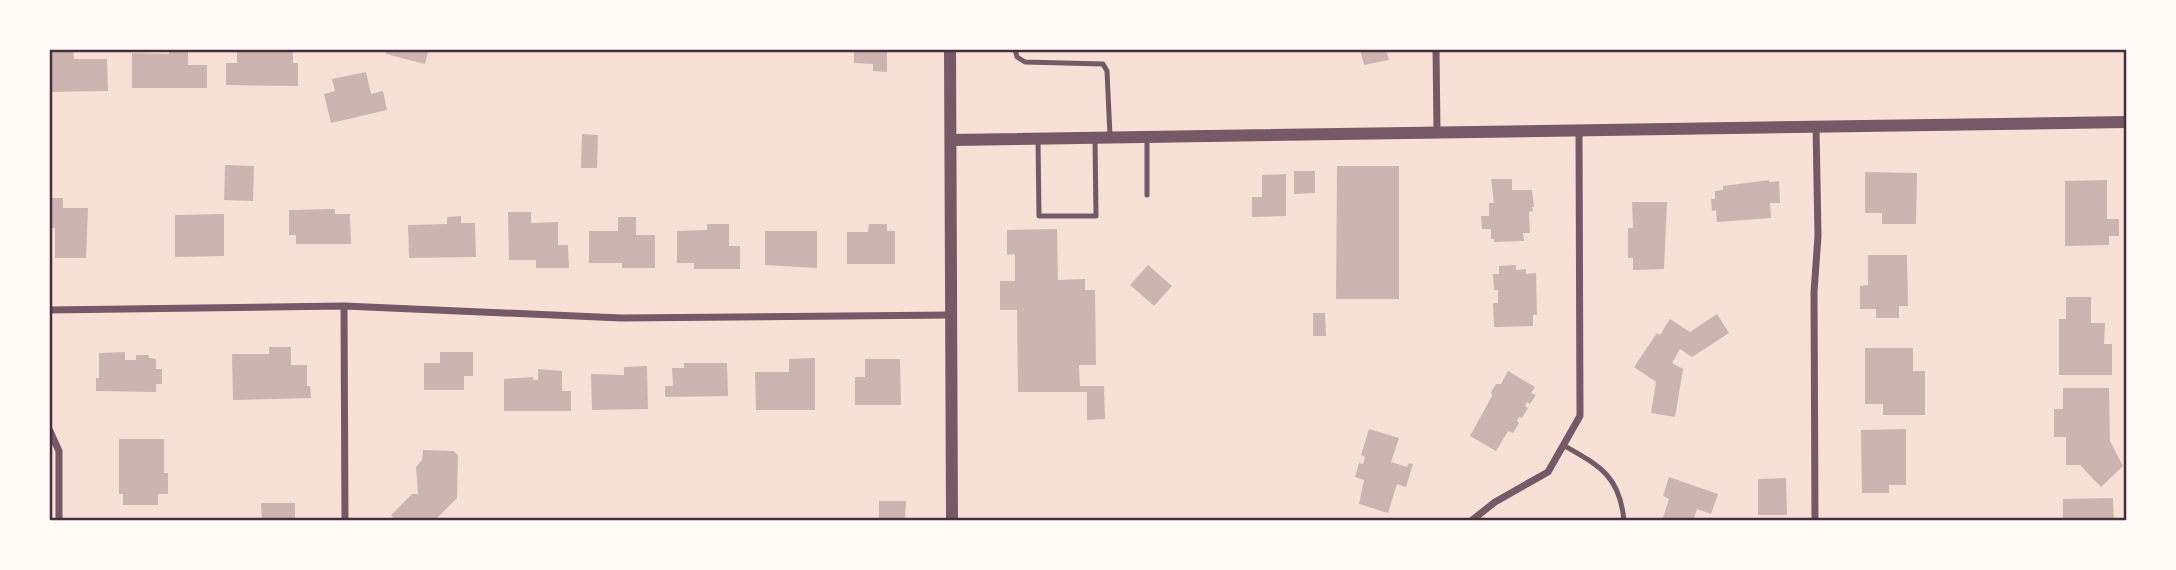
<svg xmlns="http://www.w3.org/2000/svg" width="2176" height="570" font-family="Helvetica,sans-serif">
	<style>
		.building { fill: #ccb4b1 }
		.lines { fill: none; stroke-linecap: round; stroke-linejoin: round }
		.service { stroke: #755966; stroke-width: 5 }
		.minor { stroke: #755966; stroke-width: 7 }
		.tertiary { stroke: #755966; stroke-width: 12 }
		.neatline { fill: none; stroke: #4a2c40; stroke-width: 2.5 }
	</style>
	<rect width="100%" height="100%" fill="#f7e1d7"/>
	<!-- building -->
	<path class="building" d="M51,49H73L74,59H107L108,91L49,92Z
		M169,49H188V65H207V88H132V53L169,54Z
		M237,49L293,51V63H298V86L226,85V63H237Z
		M387,49H429L425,64L386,54Z
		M854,49H887V72L873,71V64L854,63Z
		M1360,49H1386L1389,60L1364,65Z
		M366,72L371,94L383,91L387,110L331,123L324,94L335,91L332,79Z
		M582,134L598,135L597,168H581Z
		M225,165L254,166L253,201L224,200Z
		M1337,166H1399V299H1336Z
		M1294,171H1315V193L1294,194Z
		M1865,172L1917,173L1916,224H1882V213H1865Z
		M1286,174V216L1252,217V197H1262V175Z
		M1491,179H1512V190H1532L1534,207H1532L1533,211L1529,212L1530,233H1523L1524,241L1494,242V239H1491V229H1482L1481,216H1489V203H1494Z
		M1769,180V182L1779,181L1780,203H1770L1771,218L1717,222L1716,210L1712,211L1711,199H1715V191L1723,190V186Z
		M2107,180V219H2119V236H2109V245L2065,246V181Z
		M49,198H63V208H88L86,258H55V228H49Z
		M1632,202H1667L1664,269L1633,270V258H1628V228H1633Z
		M335,209V214H350L351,244H296V235H289V210Z
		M508,212H531V223L558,222V245H568L569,268H536V260H509Z
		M224,214V256L175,257V215Z
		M461,216V223H475L476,257L409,258L408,225L447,224V217Z
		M618,217H636V235H655V268H622V263H589V231H618Z
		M707,224H729V246H740V269H694V263H677V231L707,230Z
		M869,224H887V231H895V264H847V232H868Z
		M1057,229L1058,280L1085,279V290H1095L1096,365H1079L1080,386H1104L1105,419L1087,420V392H1018L1017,310H1000V281H1015V254L1007,255V230Z
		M765,231H817V268L765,265Z
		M1868,255H1907L1908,306H1899V318H1876V309H1860V286L1868,285Z
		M1148,265L1172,286L1154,306L1130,285Z
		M1516,265V270L1526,269V274L1536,273L1537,315H1533V326L1494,327L1493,303H1498V290H1494L1493,274H1499V266Z
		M2066,297H2091V323H2105L2104,344H2112V375H2059V319H2066Z
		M1313,313H1325L1326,336H1313Z
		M1717,314L1729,333L1692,357L1680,349L1672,363L1683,369L1675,417L1651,413L1656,382L1634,367L1657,333L1660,335L1670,319L1690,332Z
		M269,347H291V365H307V386H310L311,398L233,400L232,354H269Z
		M1865,348H1913V371H1925V415H1883V404H1865Z
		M125,352V360H136V355H149V358L156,359V369H162V384H156V392L96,391V378H99V353Z
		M440,352H473V376H464V390H424V363H440Z
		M815,358V410H756L755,372H789V359Z
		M865,359H900L901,405H855V377H865Z
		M684,363H727L728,396L665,397V386H673L672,368H684Z
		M647,366L648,409L592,410L591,374L624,375V367Z
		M538,369L562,371V391H571V411H504V379L533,377V380H538Z
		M1508,371L1535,387L1531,393L1536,395L1530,404L1527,402L1525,406L1528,408L1522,418L1519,417L1517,421L1519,423L1513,433L1508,431L1496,451L1470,436L1492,396L1491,392L1496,384H1501Z
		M2063,388H2109L2110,441L2123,466L2101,487L2080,465H2066V437H2054V409H2063Z
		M1369,429L1399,438L1391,462L1407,467L1409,463L1413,464L1406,487L1397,484L1388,513L1359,504L1364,480L1355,477L1359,463L1363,464L1365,457L1361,455Z
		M1906,429V485H1889V493H1862L1861,430Z
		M119,439H164V473H168V494H158V505H123V494H119Z
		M423,450L453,451L458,455L457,498L434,521H397L391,515L412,494H418L416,467L422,460Z
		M1669,477L1718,494L1711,514L1697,509L1693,521H1662L1669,499L1663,496Z
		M1786,478L1787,515H1758V479Z
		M2113,498L2114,521H2063V499Z
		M879,501H906L905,521H879Z
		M261,503H295V521H262Z"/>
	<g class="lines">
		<!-- service -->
		<path class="service" d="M1015,49L1017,57L1025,62L1103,64L1107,71L1110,136
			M1147,137V195
			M1038,139L1039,216H1096L1095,140
			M1563,445C1600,466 1620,476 1624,521"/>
		<!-- minor -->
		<path class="minor" d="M1436,49L1437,132
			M344,306L345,521
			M49,310L344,306L621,318L951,315
			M49,429L59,451V521
			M1471,521L1495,502L1548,472L1580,416L1579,130
			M1815,521L1814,292L1818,236L1816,126"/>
		<!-- tertiary -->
		<path class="tertiary" d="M950,49L952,521
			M951,140L2127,122"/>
	</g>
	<!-- border -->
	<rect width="2176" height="570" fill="none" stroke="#fffaf5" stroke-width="102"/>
	<rect x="51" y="51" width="2074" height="468" class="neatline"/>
</svg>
